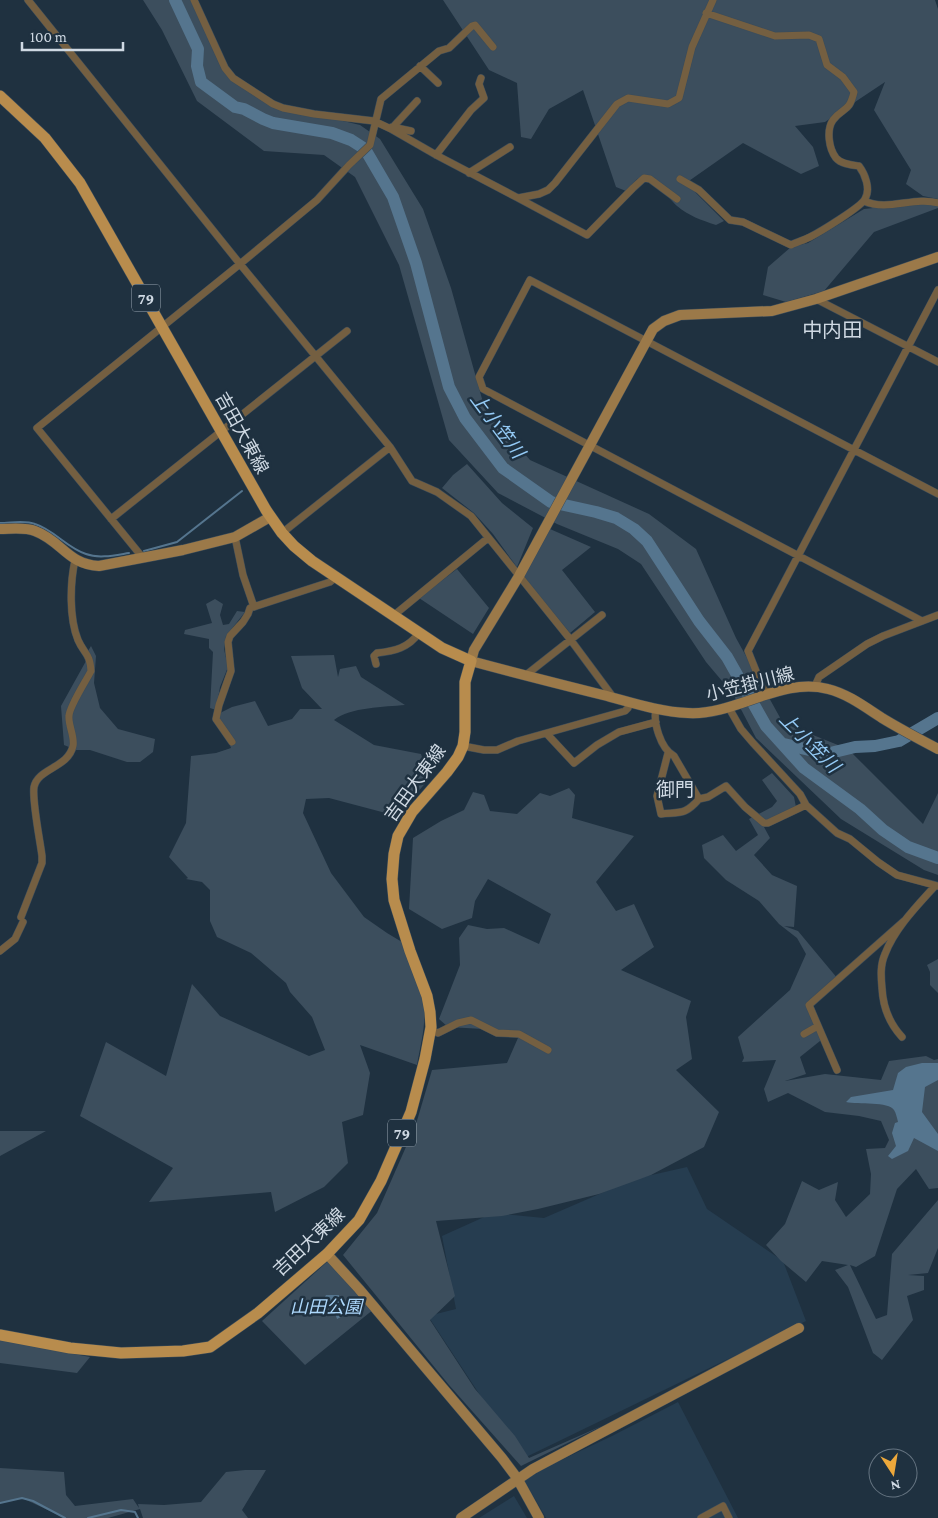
<svg xmlns="http://www.w3.org/2000/svg" width="938" height="1518" font-family="'Crimson Pro','Noto Sans JP',serif">
	<style>
		.built { fill: #263d50 }
		.green { fill: #3c4e5d }
		.water { fill: #55758e }
		.lines { fill: none; stroke-linecap: round; stroke-linejoin: round }
		.stream { stroke: #55758e; stroke-width: 2 }
		.river { stroke: #55758e; stroke-width: 12 }
		.street-casing { stroke: #3b4c5a; stroke-width: 8 }
		.secondary-casing { stroke: #3b4c5a; stroke-width: 11 }
		.primary-casing { stroke: #3b4c5a; stroke-width: 12 }
		.street { stroke: #745f41; stroke-width: 7 }
		.secondary { stroke: #9b7949; stroke-width: 10 }
		.primary { stroke: #b88c4d; stroke-width: 11 }
		.labels { text-anchor: middle; stroke-width: 5; stroke-linejoin: round; paint-order: stroke }
		.shield { fill: #1f3140; stroke: #9aa7b2; stroke-width: 1 }
		.shield-label { font-size: 16px; font-weight: bold; fill: #cfd9e3 }
		.street-label { font-size: 18px; fill: #cfd9e3; stroke: #1f3140 }
		.park-label { font-size: 18px; font-style: italic; fill: #add8fc; stroke: #1f3140 }
		.water-label { font-size: 19px; font-style: italic; fill: #94caf5; stroke: #1f3140 }
		.neighbourhood-label { font-size: 19px; fill: #cfd9e3; stroke: #1f3140 }
		.quarter-label { font-size: 20px; fill: #cfd9e3; stroke: #1f3140 }
	</style>
	<rect width="100%" height="100%" fill="#1f3140"/>
	<!-- built -->
	<path class="built" d="M687,1167L707,1209L783,1261L806,1321L522,1459L428,1316L456,1309L442,1236L493,1213L544,1218L634,1179Z
		M678,1402L738,1518H546L523,1478L612,1436Z
		M514,1496L527,1518H479Z"/>
	<!-- green -->
	<path class="green" d="M143,0H194L227,75L276,105L360,125L380,139L423,209L451,288L484,406L530,460L649,514L696,549L736,638L783,723L848,749L923,824L938,793V875L924,870L841,819L756,738L733,694L706,662L641,564L618,549L557,524L498,493L449,440L399,265L355,177L324,155L264,151L197,101L162,30Z
		M443,0H935L938,9V199L923,196L906,184L911,170L874,110L885,82L825,122L795,126L813,147L819,166L801,174L743,143L686,183L724,221L716,225C701,220 689,216 677,206C664,194 664,184 647,175L637,179L626,191L616,187L583,90L549,109L531,139L521,137L517,83L489,70Z
		M919,203L938,206V208L874,232L824,291L786,302L763,295L768,267L791,247L808,243L864,209Z
		M467,464L502,503L533,528L517,567L493,534L474,513L442,488L453,475Z
		M550,529L591,547L562,570L595,612L570,633L523,577Z
		M457,569L489,608L473,634L419,598Z
		M215,599L223,604L220,615L223,625L229,624L237,611L245,612L226,636L224,649L228,667L220,687L216,710L210,708L213,652L209,648V639L184,634L185,630L212,623L206,604Z
		M91,646L96,656L94,683L100,708L118,729L155,739L153,752L140,762H127L90,750H76L64,745L61,706L86,661L85,656Z
		M334,655L338,677L340,669L356,666L361,677L405,705C385,707 350,707 334,720L374,745L421,754L429,779L397,816L329,798L306,799L303,813L331,873L364,917L387,933L402,942C410,963 421,985 424,1008C426,1026 420,1047 417,1065L360,1045L370,1073L363,1115L342,1122L348,1163L324,1187L275,1212L271,1192L149,1202L173,1168L80,1116L106,1042L166,1076L192,984L220,1016L309,1056L325,1050L312,1017L290,992L286,983L251,953L217,937L210,921V890L202,882L186,879L188,878L169,857L186,823L191,756L216,753L231,748L218,714L232,707L255,701L268,726L292,719L300,709H322L302,688L291,656Z
		M772,773L794,797L796,807L766,822L764,827L770,838L754,855L772,875L797,886L794,927L784,926L798,931L838,979L813,1004L825,1037L800,1057L806,1074L785,1081L825,1074L881,1080L889,1061L926,1056L934,1060L938,1059V1188L929,1189L916,1169L897,1189L875,1256L856,1267L850,1265L876,1319L887,1315L892,1254L938,1200V1248L928,1273L908,1275L924,1276V1290L907,1296L913,1320L882,1360L873,1353L848,1287L835,1270L848,1265L822,1261L806,1282L781,1261L766,1245L785,1224L802,1181L819,1190L838,1182L835,1200L846,1217L870,1194L871,1174L866,1149L885,1148L889,1140L881,1121L859,1116L825,1112L788,1093L768,1102L764,1089L776,1060L742,1062L744,1058L738,1037L790,990L806,954L797,938L779,924L759,901L726,880L704,858L702,845L723,835L736,851L758,835L749,819L772,807L777,801L762,780Z
		M569,788L575,795L572,818L634,836L596,882L616,911L634,904L654,947L621,970L691,1001L686,1017L692,1059L676,1070L719,1112L704,1147L651,1175L599,1194L538,1209L502,1216L436,1221L455,1296L430,1320L475,1389L515,1436L529,1458L604,1425L521,1466L449,1385L343,1255L377,1213L416,1124L432,1070L507,1063L521,1031L448,1027L439,1019L460,965L459,938L468,925L487,929L504,928L539,944L551,914L488,879L475,901L472,918L442,929L409,909L413,838L441,821L464,810L473,792L484,795L490,811L517,814L540,793L550,796Z
		M938,959V993L930,985V972L927,965Z
		M0,1131H46L0,1156Z
		M328,1261L374,1309L305,1365L262,1321Z
		M0,1340L90,1357L77,1373L0,1363Z
		M0,1468L64,1472L66,1495L75,1506L133,1499L139,1508L138,1504L164,1505L201,1502L226,1472L245,1470H266L242,1510L248,1518H143L140,1509L108,1518H65L22,1498L0,1503Z"/>
	<!-- water -->
	<path class="water" d="M922,1063H938V1080L925,1087L922,1112L938,1134V1154V1151L914,1138L908,1151L892,1159L888,1156L896,1146L892,1133L895,1123L898,1122C897,1118 896,1113 894,1110C889,1101 858,1105 846,1102L851,1097L893,1090L898,1073L906,1067Z
		M326,1295H339L340,1306L344,1310L343,1316L337,1319L334,1310L323,1301Z"/>
	<g class="lines">
		<!-- stream -->
		<path class="stream" d="M0,523C11,523 25,520 35,524C54,530 67,548 86,554C99,559 116,555 129,553
			M144,551L177,542L242,491
			M0,1503L22,1498L33,1501L65,1518
			M88,1518L121,1510L135,1512L138,1518"/>
		<!-- river -->
		<path class="river" d="M175,0L198,49L197,66L201,82L235,107L244,109L263,119L273,123L332,133L351,140L365,149L393,197L416,263L449,387L465,418L503,468L551,502L596,512L616,518L634,529L647,541L699,621L727,657L766,726L804,768L860,809L883,830L908,847L938,858
			M784,744L826,754L855,747L875,746L899,741L938,718"/>
		<!-- street casing -->
		<g class="street-casing">
			<path id="street" d="M28,0L240,264L390,447L412,481L437,492L471,516L570,639L613,697
				M194,0L225,68L233,78L273,104L283,108L314,114L374,121L391,129L438,156L518,198L539,194L548,190L555,183L617,104L628,98L668,104L679,98L692,47L713,0
				M420,66L438,83
				M392,127L411,131
				M393,127L417,101
				M436,155L471,110L484,98L479,84L481,78
				M469,173L510,147
				M680,179L699,190L730,220L743,222L791,245C797,242 804,240 810,237C820,232 861,207 865,199C871,189 865,174 859,166C851,165 841,164 836,158C829,149 826,130 833,120C844,106 849,113 854,92L843,77L827,65L819,39L809,35L775,36L706,13
				M518,198L587,235L633,188L644,178L650,179L677,199
				M864,201C888,212 914,196 938,203
				M816,299L938,362
				M111,519L347,331
				M282,533L390,447
				M235,537L243,575L254,607
				M143,558L37,428L240,264L317,200L349,165L370,145L381,99L439,51L449,48L472,26L475,25L493,47
				M393,616L488,538
				M922,621L483,389L479,377L530,280L938,494
				M376,664L374,656L377,653C395,651 408,648 419,633
				M526,675L602,615
				M815,686L819,677L867,644L883,636L938,615
				M771,694L758,676L748,651L938,290
				M656,708C653,722 660,748 674,756L699,799L708,797L726,786L745,807L764,823H768L806,805
				M729,708L741,729L753,743L800,794L806,805L837,833L850,839L878,862L897,875L938,886
				M547,734L574,763L597,745L619,732L656,722
				M232,742L216,719L219,705L231,671L228,642L230,636L243,622L248,614L250,608L330,582L336,577
				M463,746L484,750H497L518,741L625,711L628,708L630,702
				M668,753L657,796L661,814C681,812 685,815 699,799
				M21,917L42,863V856C40,840 32,801 34,787C38,768 68,768 73,746C75,737 68,725 69,716C69,707 86,681 91,671C90,653 84,654 78,640C69,618 70,583 75,560
				M0,951L15,939L23,922
				M430,1030L438,1033L458,1023L471,1020L497,1033L519,1034L548,1050
				M804,1034L818,1026
				M902,1037C889,1023 883,1008 882,988C881,977 880,965 885,954C895,928 917,906 935,886
				M837,1070L809,1005L904,921
				M701,1518L723,1506L729,1518"/>
		</g>
		<!-- secondary casing -->
		<g class="secondary-casing">
			<path id="secondary" d="M938,257L816,299L772,311L680,315L664,321L653,329L519,576L474,650L471,661C515,673 559,684 603,695C630,702 659,712 688,713C735,716 782,676 828,689C848,694 865,707 882,718C900,729 919,739 938,749
				M0,529C11,529 25,527 35,531C62,541 67,564 99,566L183,550L235,537L270,517
				M327,1254L359,1289L502,1458L517,1478L539,1518
				M461,1518L533,1469L799,1328"/>
		</g>
		<!-- primary casing -->
		<g class="primary-casing">
			<path id="primary" d="M0,96L45,138L80,183L266,510L282,533L294,546L312,561L442,648L471,661L465,682V732L463,746L458,757L447,772L412,812L398,836L394,854L392,879L394,900L410,951L427,996L430,1012L431,1027L425,1059L411,1112L381,1181L359,1220L327,1254L258,1313L210,1347L183,1351L121,1353L70,1348L0,1335"/>
		</g>
		<!-- street -->
		<use href="#street" class="street"/>
		<!-- secondary -->
		<use href="#secondary" class="secondary"/>
		<!-- primary -->
		<use href="#primary" class="primary"/>
	</g>
	<g class="labels">
		<!-- shield labels -->
		<g class="shield">
			<rect x="132" y="284.5" width="28" height="27" rx="4"/>
			<rect x="388" y="1119.5" width="28" height="27" rx="4"/>
		</g>
		<g class="shield-label">
			<text x="146" y="304">79</text>
			<text x="402" y="1139">79</text>
		</g>
		<!-- street labels -->
		<g class="street-label">
			<text transform="translate(242 433) rotate(61)" y="6">吉田大東線</text>
			<text transform="translate(750 684) rotate(-14)" y="6">小笠掛川線</text>
			<text transform="translate(415 783) rotate(-54)" y="6">吉田大東線</text>
			<text transform="translate(309 1242) rotate(-43)" y="6">吉田大東線</text>
		</g>
		<!-- park labels -->
		<g class="park-label">
			<text x="326" y="1313">山田公園</text>
		</g>
		<!-- water labels -->
		<g class="water-label">
			<text transform="translate(498 425) rotate(53)" y="7">上小笠川</text>
			<text transform="translate(810 742) rotate(45)" y="7">上小笠川</text>
		</g>
		<!-- neighbourhood labels -->
		<g class="neighbourhood-label">
			<text x="675" y="796">御門</text>
		</g>
		<!-- quarter labels -->
		<g class="quarter-label">
			<text x="832" y="337">中内田</text>
		</g>
	</g>
	<!-- north arrow -->
	<g transform="translate(893 1473) rotate(168)"><circle r="24" fill="#1f3140" stroke="#657481"/>
	<path d="M0-4L9 19L0 12L-9 19Z" fill="#eda83b"/>
	<text y="-8" font-size="14" font-weight="bold" text-anchor="middle" fill="#cfd9e3">N</text>
	</g>
	<!-- scale -->
	<path d="M22 42v8h101v-8" fill="none" stroke="#cfd9e3" stroke-width="2.5"/>
	<text x="30" y="42" font-size="15" fill="#cfd9e3" stroke="#1f3140" stroke-width="4" paint-order="stroke">100 m</text>
</svg>
